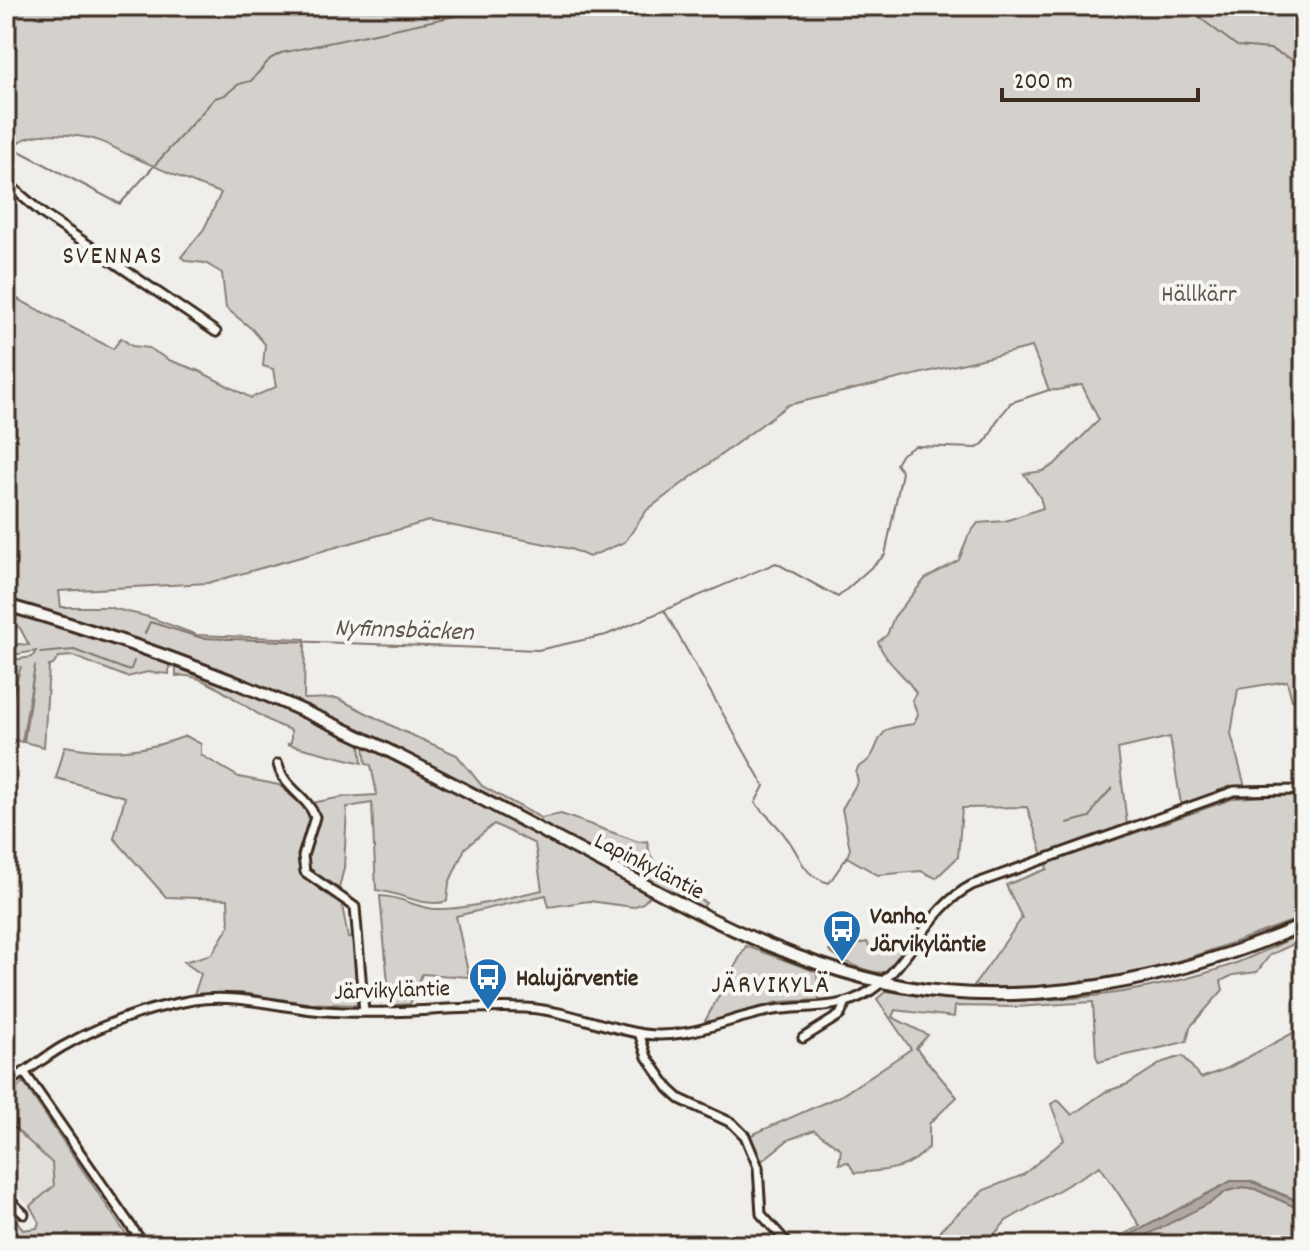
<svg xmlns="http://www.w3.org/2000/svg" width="1310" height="1251" font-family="Dekko,sans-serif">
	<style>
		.built { fill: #e2dfdb }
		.green { fill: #d4d1cc; stroke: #887e75; stroke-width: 2 }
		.water { fill: #afa8a1; stroke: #81766d; stroke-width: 2 }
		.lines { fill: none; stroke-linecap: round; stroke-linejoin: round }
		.stream { stroke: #81766d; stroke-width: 2 }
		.minor-casing { stroke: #3b2a1e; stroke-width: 13 }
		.secondary-casing { stroke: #3b2a1e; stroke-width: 16 }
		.minor { stroke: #f6f6f2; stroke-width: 7 }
		.secondary { stroke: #f6f6f2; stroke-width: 10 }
		.labels { text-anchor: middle; stroke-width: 8; stroke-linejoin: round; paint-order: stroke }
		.park-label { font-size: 24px; fill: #61544a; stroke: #f6f6f2 }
		.street-label { font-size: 24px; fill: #3b2a1e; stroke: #f6f6f2 }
		.poi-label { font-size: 24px; font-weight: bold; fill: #3b2a1e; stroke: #f6f6f2; text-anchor: start }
		.neighbourhood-label { font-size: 26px; letter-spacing: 2px; fill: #3b2a1e; stroke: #f6f6f2 }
		.water-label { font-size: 26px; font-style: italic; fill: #64564c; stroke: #f6f6f2 }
	</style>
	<rect width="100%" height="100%" fill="#efeeea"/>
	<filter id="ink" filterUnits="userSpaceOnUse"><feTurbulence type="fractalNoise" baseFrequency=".0125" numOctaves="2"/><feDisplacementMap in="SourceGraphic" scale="16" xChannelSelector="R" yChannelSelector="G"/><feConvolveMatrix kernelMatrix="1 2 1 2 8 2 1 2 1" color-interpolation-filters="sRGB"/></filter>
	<g filter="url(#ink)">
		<!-- built -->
		<path class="built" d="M6,1120L52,1163L54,1186L30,1206L6,1184Z"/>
		<!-- green -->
		<path class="green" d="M6,6H1304V698L1292,700L1287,681L1238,689L1231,734L1245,787L1181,804L1170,737L1118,749L1127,824L1043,855L1027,807L962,808L958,857L936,878L921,871L878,875L847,857L850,849L842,809L858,781L856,773L858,767C879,758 873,740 887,730C893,726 906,725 914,724L918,714L912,700L916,693C905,674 886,664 878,642L887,635L894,617L925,579L959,560L968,536L978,523L1005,521L1043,508L1040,497L1024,474L1043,471L1054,465L1099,420L1082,385C1070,386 1060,392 1049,390L1032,347L788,405L647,510L625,542L589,557L571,549L429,521L208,583L59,591L61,607H107L149,617L197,635L305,639L304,699L337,698L398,729L457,755L482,786L541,818L561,814L639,842L647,841L650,854L666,883L706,903L702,909C579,845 458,774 331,717C228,670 123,632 13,601V595L6,594V293L113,349L121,338L132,346L149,348L169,360L199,371L251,398L276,387L273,369L263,366L265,344L252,329L226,308L222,273L205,263L187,261L181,257L204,229L221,193C189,183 159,168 129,155C116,149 102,140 89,138C62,133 17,128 6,158Z
			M6,610L164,660L169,665V674L148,672L127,677L73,656L59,657L53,665L49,666L44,747L24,742L35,665L22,742L6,738V720L21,666L6,716V661L32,657L36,651L6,656V650L19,644L29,645L20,628L6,620Z
			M181,666L282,707L360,744L362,763L287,744L291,743V730C255,721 210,670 176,676V668Z
			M186,736L201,744V755L239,777L279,785L301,805L343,797L377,795L371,765L366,764L364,746L646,891L649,897L643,903L633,907L589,901L549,907L546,895L456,916L469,977L422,974L410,1004L390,1005L380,896C400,896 416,908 436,909C470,910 508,897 542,890L535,844L494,824L465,848L449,883L447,901C427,909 398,892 376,890L372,803L347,807L344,868L339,888L348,938L355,939L357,1005L306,1003L242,993L194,995L201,974L184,962L212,954L229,926L228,899L166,897L114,838L125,797L56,778L65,746C108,754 145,752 186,736Z
			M1304,794V917C1238,940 1172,967 1103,980C1061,987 1016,987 973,987L1022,918L1006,885L1047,869L1046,864L1235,798Z
			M1304,933V939L1270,955L1257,972L1233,975L1221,981L1223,990L1190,1027L1187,1041C1158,1050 1128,1053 1099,1062L1096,1056L1093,1002L1015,1007L955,1006L954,1017L895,1010L892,1017L928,1035L916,1048L957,1097L929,1124V1147C907,1172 885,1170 855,1173L848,1162L839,1164L841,1149L814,1130L788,1140L759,1163L749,1136L842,1095L911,1049L877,999L886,991C998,1009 1117,1003 1225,967C1252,958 1278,944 1304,933Z
			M867,942L872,952L899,943L904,955C898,961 892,969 884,972C873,975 836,959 829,951Z
			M746,946L817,972L819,1000L778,1002L704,1023Z
			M1304,1027V1203L1250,1181H1231L1147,1234L1227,1191L1244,1187L1255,1189L1304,1211V1245H1104L1140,1226L1100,1166L1006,1221L985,1245H934L941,1229L984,1190L1023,1175L1064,1140L1051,1104L1058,1100L1072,1115L1105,1092L1128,1084L1163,1062L1183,1056L1201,1078L1228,1068Z
			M23,1082L130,1240L120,1245H6V1204L23,1230L37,1228L39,1222L30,1206L54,1186L52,1163L6,1120V1114L13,1106L8,1098Z"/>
		<!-- water -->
		<path class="water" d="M1231,1181H1250L1304,1204V1211L1255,1189L1244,1187L1227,1191L1212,1202L1127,1245H1111Z"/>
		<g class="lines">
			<!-- stream -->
			<path class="stream" d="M1189,6L1204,21L1237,46L1270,49L1304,65
				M6,144L120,204L215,98L225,95L239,84L251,81L270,59L281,53L502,6
				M664,610L764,786L755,803C765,814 777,824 786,837C803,858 800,874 829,883L847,857
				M145,633L150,622L202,638L538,650L606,635L776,563L838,597L885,555L902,472L896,464L902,454L915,446L977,448C991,441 993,424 1002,414C1005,410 1009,407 1010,403L1049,390
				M40,653L74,650L127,670L131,669L134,661
				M1067,823L1090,817L1096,806L1112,788"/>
			<!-- minor casing -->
			<g class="minor-casing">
				<path id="minor" d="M6,182L43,214L216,332
					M278,764C283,788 307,795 315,817L303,856L305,872L355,907L364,1012
					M639,1033L647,1057L669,1089L680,1099L732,1123L745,1136L758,1167L761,1214L789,1245
					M803,1038L840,1015L846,1002
					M24,1072L144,1245
					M6,1083C26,1073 43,1058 62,1047C102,1024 148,1008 193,1000C239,993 280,1008 325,1011C392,1016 459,1005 525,1008C566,1010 604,1028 644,1034C690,1040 730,1017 774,1010C800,1006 827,1009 852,1000C909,979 920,912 972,885L1234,791L1304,790
					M6,1197L24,1214"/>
			</g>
			<!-- secondary casing -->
			<g class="secondary-casing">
				<path id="secondary" d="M6,605C150,646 288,698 421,767C485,800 549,835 613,868C715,923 826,981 944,992C1069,1003 1189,973 1304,925"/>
			</g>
			<!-- minor -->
			<use href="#minor" class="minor"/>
			<!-- secondary -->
			<use href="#secondary" class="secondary"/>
		</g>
	</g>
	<!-- icons -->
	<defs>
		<g id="bus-pin" transform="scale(2)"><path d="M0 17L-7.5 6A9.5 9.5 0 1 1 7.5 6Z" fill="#1f6fb2" stroke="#f6f6f2"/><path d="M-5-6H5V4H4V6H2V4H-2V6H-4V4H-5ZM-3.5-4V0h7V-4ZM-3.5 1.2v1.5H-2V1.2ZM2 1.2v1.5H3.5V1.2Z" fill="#fff"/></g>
	</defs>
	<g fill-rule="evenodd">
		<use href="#bus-pin" x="842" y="929"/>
		<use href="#bus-pin" x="488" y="977"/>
	</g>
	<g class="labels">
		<!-- park labels -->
		<g class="park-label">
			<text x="1199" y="301">Hällkärr</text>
		</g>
		<!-- street labels -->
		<g class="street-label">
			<text transform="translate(650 865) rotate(27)" y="8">Lapinkyläntie</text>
			<text transform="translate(392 989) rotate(-2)" y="8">Järvikyläntie</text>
		</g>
		<!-- poi labels -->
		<g class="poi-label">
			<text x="870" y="923">Vanha<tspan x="870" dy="28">Järvikyläntie</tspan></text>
			<text x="516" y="985">Halujärventie</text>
		</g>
		<!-- neighbourhood labels -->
		<g class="neighbourhood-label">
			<text x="113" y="263">SVENNAS</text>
			<text x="771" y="992">JÄRVIKYLÄ</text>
		</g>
		<!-- water labels -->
		<g class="water-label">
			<text transform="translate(404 628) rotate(2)" y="9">Nyfinnsbäcken</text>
		</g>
	</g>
	<!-- margin -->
	<rect width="1310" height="1251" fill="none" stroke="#f6f6f2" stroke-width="32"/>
	<rect x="16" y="16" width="1278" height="1219" fill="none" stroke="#3b2a1e" stroke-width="3" filter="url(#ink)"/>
	<!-- scale -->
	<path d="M1002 88v12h196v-12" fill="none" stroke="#3b2a1e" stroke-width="4"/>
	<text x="1014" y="88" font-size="24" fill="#3b2a1e" stroke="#f6f6f2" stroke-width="6" paint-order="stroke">200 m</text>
</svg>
